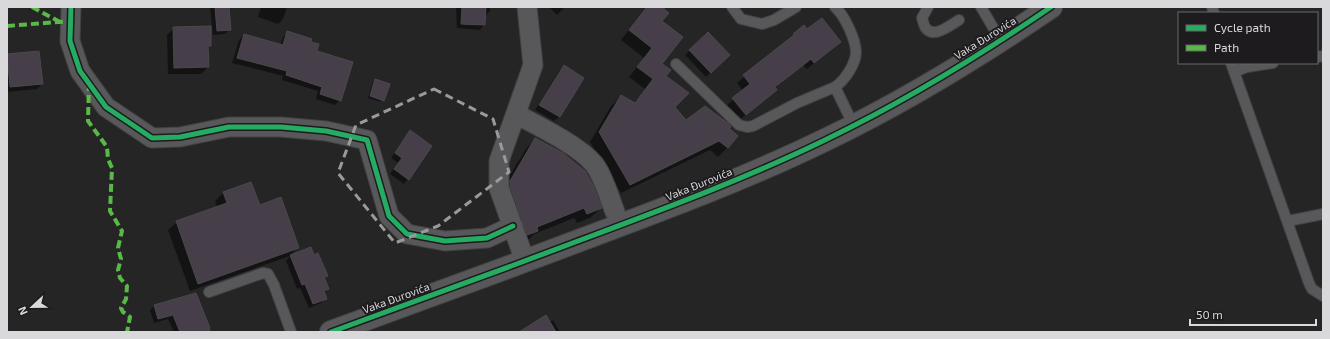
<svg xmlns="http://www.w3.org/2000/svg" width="1330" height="339" font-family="'Exo 2',sans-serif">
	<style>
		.shadow { fill: #0007 }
		.building { fill: #463e48; stroke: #4a494b }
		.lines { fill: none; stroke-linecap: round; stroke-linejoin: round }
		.service-casing { stroke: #434243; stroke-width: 12 }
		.minor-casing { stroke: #434243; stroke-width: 21 }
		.tertiary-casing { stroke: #434243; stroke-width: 24 }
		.service { stroke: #585759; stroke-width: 10 }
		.minor { stroke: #585759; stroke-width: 19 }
		.tertiary { stroke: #585759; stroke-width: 22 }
		.quiet { stroke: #58b947; stroke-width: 4; stroke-dasharray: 8 4; stroke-linecap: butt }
		.cycleway-casing { stroke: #1d1b1e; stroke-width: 8 }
		.cycleway { stroke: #26ab63; stroke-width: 5 }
		.marked { fill: none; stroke: #9a999b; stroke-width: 3; stroke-dasharray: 8 5; stroke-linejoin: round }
		.labels { text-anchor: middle; stroke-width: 4; stroke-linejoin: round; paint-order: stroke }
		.street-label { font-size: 11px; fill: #d9d8da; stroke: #1d1b1e }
	</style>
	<rect width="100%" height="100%" fill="#262526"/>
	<!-- shadow -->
	<path class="shadow" d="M210,7H228L230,29L225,34L213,35Z
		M261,7H287L283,19L278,24L258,17Z
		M456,7H490V11L485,16L484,25L480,30L457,28Z
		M549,7H565L557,15Z
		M647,7H660L661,64L674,107L686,122L728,129L727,148L718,157L710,150L621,193L590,142L611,106L621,96L634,103L645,89L629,77L644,58L621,40Z
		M804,27L807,31L840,42L807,69L803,65L775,88L776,90L769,96L738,121L726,106L743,91L737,83Z
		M174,28L210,45L207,48L208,67L201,74H168L167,35Z
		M288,32L310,42L316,51L340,100L335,105L316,99L318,91L282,80L283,76L232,63L239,40L244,35L280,46L283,37Z
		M708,34L728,55L706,77L685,55Z
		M38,52L42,84L37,89L7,92V55Z
		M564,66L583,78L559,117L554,121L535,110L559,71Z
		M376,80L383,100L381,102L368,98L373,82Z
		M410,131L408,179L404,184L390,174L398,163L391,158Z
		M535,139L601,208L590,218L577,223L574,218L534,234L527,241L500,192L525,150Z
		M223,193L259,206L298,247L290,256L190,291L168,230L177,222L217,207L215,201Z
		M290,256H314L326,275L324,278L328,289L324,293L326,298L321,303L309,308L300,288L297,289L286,261Z
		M154,306L209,332H174L168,319L154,323L150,310Z
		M553,320L560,332H521L549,322Z"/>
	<!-- building -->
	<path class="building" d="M215,7H229L231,30L217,31Z
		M462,7H486L485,25L461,24Z
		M647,7H662L669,13L662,21L683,37L662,64L671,70L666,76L689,93L675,107L686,120L705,106L729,124L731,127L729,128L738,136L728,148L719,141L630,185L599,132L621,95L635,103L653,79L637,67L652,48L629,30Z
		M822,18L841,42L814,63L811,59L775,87L777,90L746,115L732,98L750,84L743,75L794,35L793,34L804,25L807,29Z
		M211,26V46H208L209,67L174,68L173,27Z
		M287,31L312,39L311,42L319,44L317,51L353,62L341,101L320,94L322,87L286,75L287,71L237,58L244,34L283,45Z
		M708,32L730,55L711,73L689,50Z
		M39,51L43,84L10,87L7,54Z
		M564,65L584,78L560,117L539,105Z
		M375,79L390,84L384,101L370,96Z
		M410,130L432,146L409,180L394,169L402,158L395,153Z
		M535,138L563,153L585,171L593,185L602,208L587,214L584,208L537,227L538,231L527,235L510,186V181Z
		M251,182L260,205L281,197L299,248L198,284L176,221L227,203L223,192Z
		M311,247L314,255L318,253L328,276L324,277L329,289L324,291L327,299L313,304L305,284L302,285L290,255Z
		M196,293L210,328L209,329L210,332H180L173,315L158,319L154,305Z
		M546,315L556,332H519Z"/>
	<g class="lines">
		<!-- service casing -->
		<g class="service-casing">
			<path id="service" d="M732,7L741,19L762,24L774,20L796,7
				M928,7L922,18C923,21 924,25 925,27C933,40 950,25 959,20
				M981,7L1001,41
				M1212,7L1214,13
				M1317,57L1323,56
				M1231,63L1309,283L1312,289L1323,296
				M676,64L739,125L747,127L753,126L797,103L835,87L854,126
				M1234,72L1247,67L1273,63
				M835,87C845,80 855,65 856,53C856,40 845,16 835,7
				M1288,221L1323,214
				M209,292L263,273L268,274L274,285L291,332"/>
		</g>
		<!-- minor casing -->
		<g class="minor-casing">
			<path id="minor" d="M71,7L70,41L80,71L106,107L152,138L180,137L229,127H281L326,131L367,140L389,216L407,234L445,241L487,238L513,226
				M516,114C538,126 578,145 594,164C604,177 609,197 615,212
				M525,261L499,188V161L533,65L527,7"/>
		</g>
		<!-- tertiary casing -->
		<g class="tertiary-casing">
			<path id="tertiary" d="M331,332C414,302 496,272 578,241C661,210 745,179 825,140C904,102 979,56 1051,7"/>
		</g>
		<!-- service -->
		<use href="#service" class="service"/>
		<!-- minor -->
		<use href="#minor" class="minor"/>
		<!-- tertiary -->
		<use href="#tertiary" class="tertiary"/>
		<!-- quiet -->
		<path class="quiet" d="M32,7L60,22
			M7,26L71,21
			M89,83L88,121L107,147L108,159L112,168L110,211L122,231L118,248L121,259L118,270L120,278L127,286L126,299L121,308L123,312L130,317L127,332"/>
		<!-- cycleway casing -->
		<g class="cycleway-casing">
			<path id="cycleway" d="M71,7L70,41L80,71L106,107L152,138L180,137L229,127H281L326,131L367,140L389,216L407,234L445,241L487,238L513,226
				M331,332C414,302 496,272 578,241C661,210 745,179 825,140C904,102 979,56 1051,7"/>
		</g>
		<!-- cycleway -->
		<use href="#cycleway" class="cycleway"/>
	</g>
	<!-- marked area -->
	<path class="marked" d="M434,89L493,119L509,172L438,226L395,243L338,173L356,125Z"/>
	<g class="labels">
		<!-- street labels -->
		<g class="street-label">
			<text transform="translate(985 38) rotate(-32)" y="4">Vaka Đurovića</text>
			<text transform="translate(699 184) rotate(-22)" y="4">Vaka Đurovića</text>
			<text transform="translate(396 298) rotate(-20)" y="4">Vaka Đurovića</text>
		</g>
	</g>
	<!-- border -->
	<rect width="1330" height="339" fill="none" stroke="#d9d8da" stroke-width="16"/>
	<!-- legend -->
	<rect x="1178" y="12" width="140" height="52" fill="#1d1b1e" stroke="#686769"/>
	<rect x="1186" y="25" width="20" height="6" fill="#26ab63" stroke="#686769"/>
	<text x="1214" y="32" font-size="12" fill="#d9d8da">Cycle path</text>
	<rect x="1186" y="45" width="20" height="6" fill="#58b947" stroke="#686769"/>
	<text x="1214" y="52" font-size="12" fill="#d9d8da">Path</text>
	<!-- north arrow -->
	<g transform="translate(32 307) rotate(248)" stroke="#1d1b1e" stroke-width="3" paint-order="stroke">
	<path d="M0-3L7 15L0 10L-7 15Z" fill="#d9d8da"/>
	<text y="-6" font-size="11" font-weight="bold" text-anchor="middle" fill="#d9d8da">N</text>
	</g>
	<!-- scale -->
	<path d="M1190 319v6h126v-6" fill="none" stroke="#d9d8da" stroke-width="2"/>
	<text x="1196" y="319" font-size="12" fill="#d9d8da" stroke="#1d1b1e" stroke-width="3" paint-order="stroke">50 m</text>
</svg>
